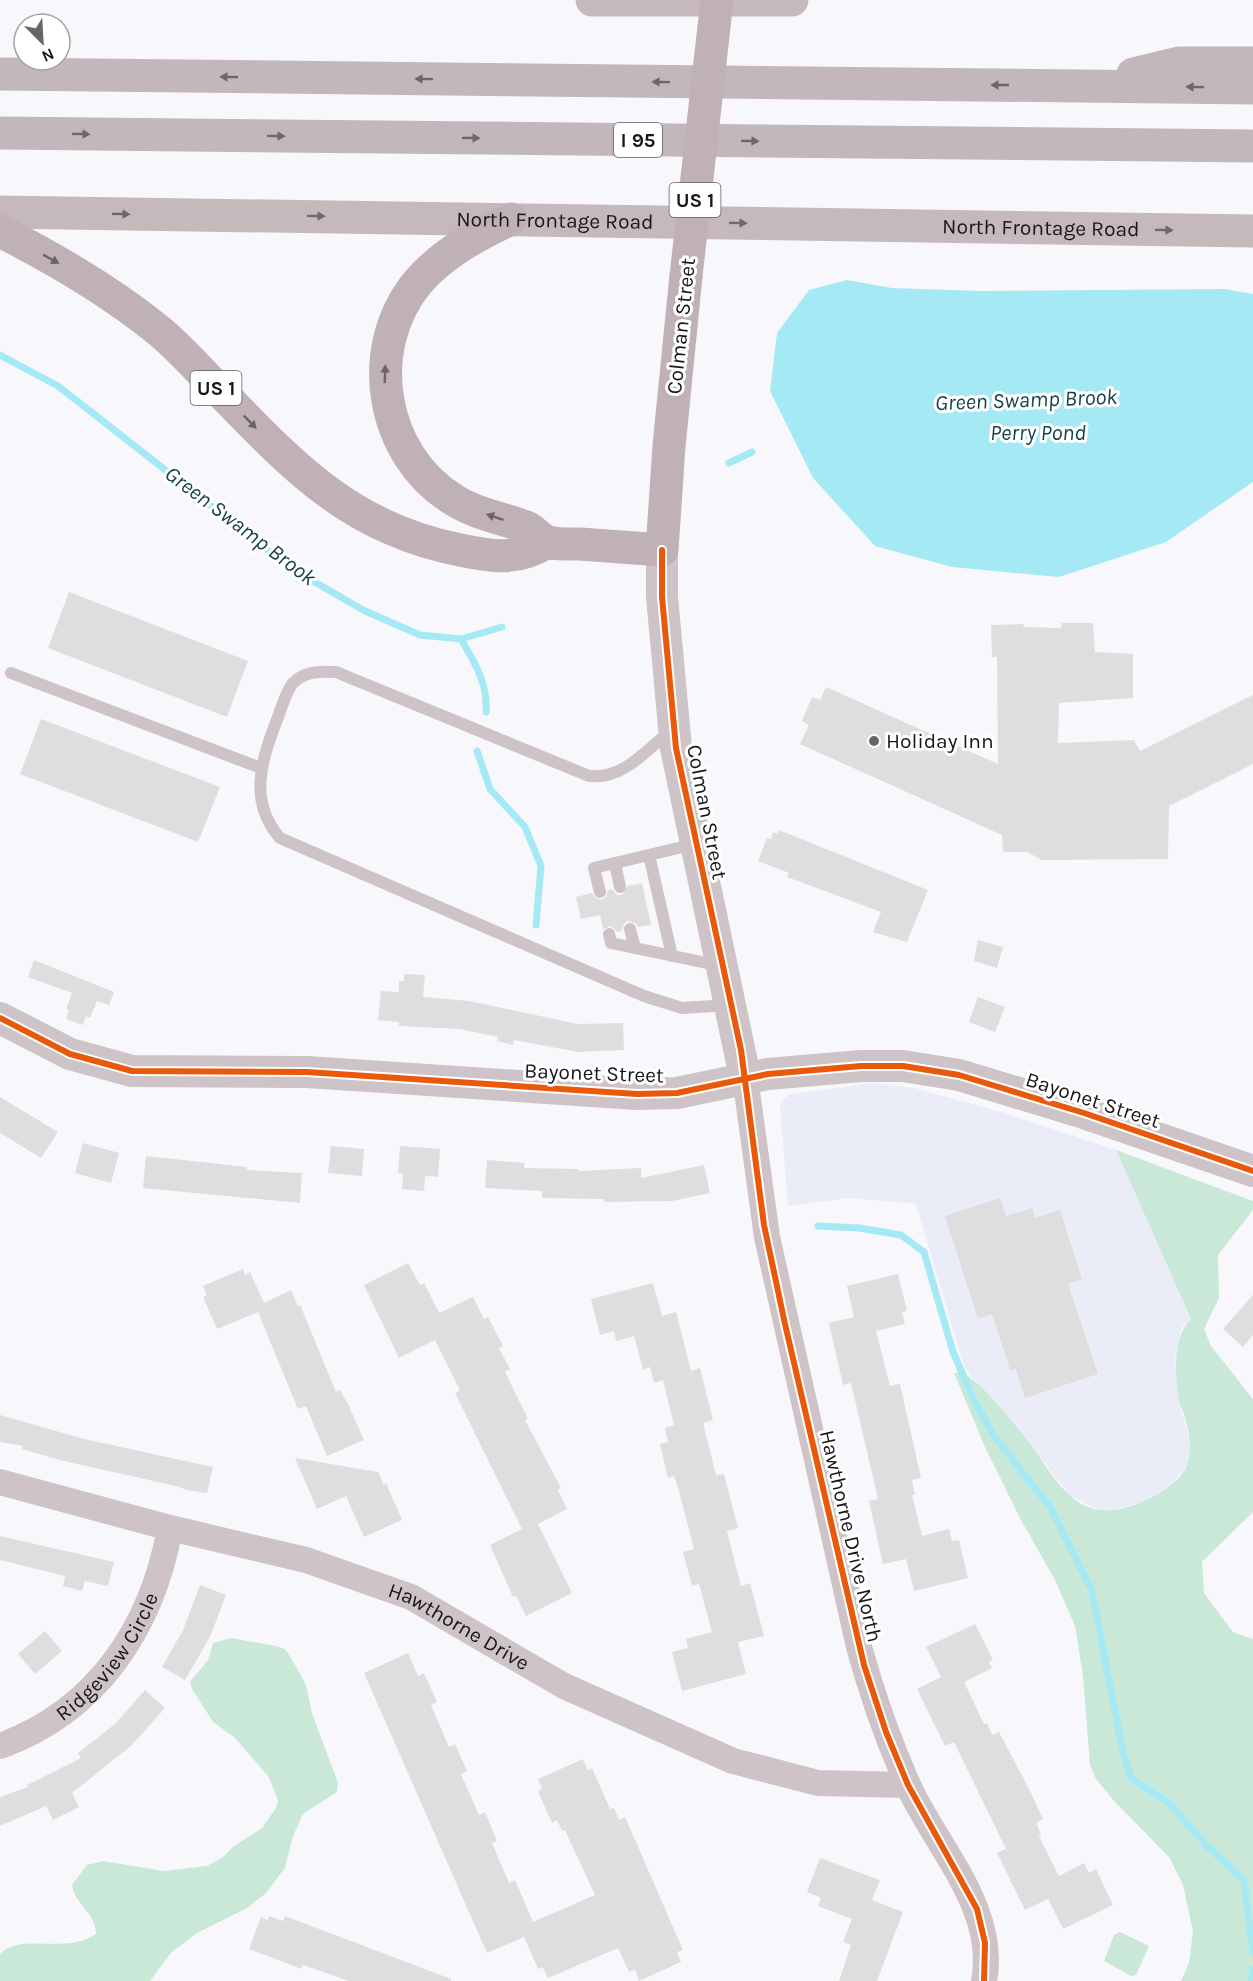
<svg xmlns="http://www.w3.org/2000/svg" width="1253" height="1981" font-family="Karla,sans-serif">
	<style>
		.built { fill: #eaecf8 }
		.green { fill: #cae8d8 }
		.water { fill: #a5e9f4 }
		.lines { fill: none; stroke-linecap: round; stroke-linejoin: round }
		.stream { stroke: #a5e9f4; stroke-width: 7 }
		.building { fill: #dfddde }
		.service { stroke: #cec3c6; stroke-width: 12 }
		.minor { stroke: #cec3c6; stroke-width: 26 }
		.tertiary { stroke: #cec3c6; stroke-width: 32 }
		.secondary { stroke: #c6b9bc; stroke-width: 33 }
		.primary { stroke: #bfb1b5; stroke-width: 33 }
		.motorway { stroke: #c2b7bb; stroke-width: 33 }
		.primary-bridge { stroke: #bfb1b5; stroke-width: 33 }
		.cycleway-casing { stroke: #fff; stroke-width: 10 }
		.cycleway { stroke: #e8590c; stroke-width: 6 }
		.oneway { fill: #6c676b }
		.oneway2 { fill: #6e686c }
		.oneway3 { fill: #6b6468 }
		.poi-dot { fill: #66666a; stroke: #fff; stroke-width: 2 }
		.labels { text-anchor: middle; stroke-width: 6; stroke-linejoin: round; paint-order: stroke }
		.shield { fill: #fff; stroke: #5d5d5f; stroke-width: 1.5 }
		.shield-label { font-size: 20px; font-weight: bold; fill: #17171b }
		.street-label { font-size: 21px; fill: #17171b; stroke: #fff }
		.poi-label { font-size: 21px; fill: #17171b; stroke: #fff; text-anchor: start }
		.water-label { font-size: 22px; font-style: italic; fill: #17444a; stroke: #fff }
	</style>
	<rect width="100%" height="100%" fill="#f8f8fc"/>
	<!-- built -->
	<path class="built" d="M871,1083L914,1088L1005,1113L1116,1150L1191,1319L1182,1327L1175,1358L1179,1401L1191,1446L1190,1461L1171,1486L1144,1501L1115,1510H1099L1070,1496L1025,1437L976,1384L964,1366L916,1204L848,1198L788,1206L780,1107L783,1099L792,1094Z"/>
	<!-- green -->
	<path class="green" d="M1116,1150L1253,1201V1210L1218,1255L1219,1298L1204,1329L1211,1346L1253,1399V1512L1202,1562L1204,1593L1233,1632L1253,1639V1981H1181L1189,1963L1193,1931L1183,1885L1169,1857L1114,1801L1096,1779L1090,1765L1083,1676L1075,1626L1055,1580L1022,1522L985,1447L954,1373L962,1372C986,1387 1006,1415 1025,1437C1046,1462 1065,1508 1102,1510C1121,1512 1141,1503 1158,1494C1192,1474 1195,1454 1185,1418C1184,1412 1180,1406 1179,1401C1175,1375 1172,1337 1191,1319Z
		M231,1638L276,1646L285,1649L290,1656L306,1685L312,1713L338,1783L337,1792L303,1814L293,1836L285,1868L266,1893L247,1908L197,1933L171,1953L150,1981H0V1954C21,1932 65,1955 96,1934C96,1913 75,1905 72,1885L87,1865L103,1861L164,1871L207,1866L222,1858L234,1846L262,1828L276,1808L278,1800L268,1776L235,1738L213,1722L192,1689L190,1682L208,1660L213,1643Z
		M1120,1932L1149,1946L1136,1975L1131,1976L1104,1961L1114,1935Z"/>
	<!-- water -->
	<path class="water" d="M847,280L892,288L980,291L1224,289L1253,294V482L1166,542L1059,577L952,567L875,546L813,478L770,391L777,333L809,290Z"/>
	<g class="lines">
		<!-- stream -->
		<path class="stream" d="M0,355L58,386L292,569L365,611L420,635L461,639L502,627
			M729,463L752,452
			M461,639C475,663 488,684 486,712
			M477,751L490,789L525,827L541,866L536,925
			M818,1226L859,1228L901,1235L924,1252L953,1352L973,1398L994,1436L1050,1507L1092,1591L1122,1748L1131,1778L1169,1803L1206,1845L1244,1881L1253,1952
			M1251,1981L1253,1969"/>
	</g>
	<!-- building -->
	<path class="building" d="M69,592L248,661L227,717L48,648Z
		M1062,623H1093L1095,652L1133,654V698L1059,703L1058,743L1134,740L1140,751L1253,695V764L1169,806L1168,859L1042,860L1027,852H1003L1002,835L800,744L809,725L802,721L812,697L820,700L826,687L998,764L997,657H992L991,625L1023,624L1024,627L1061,628Z
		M41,719L220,787L198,842L20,774Z
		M779,830L928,890L907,942L873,932L881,912L787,877L789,873L758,861L767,838L771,839L773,832L778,834Z
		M642,883L651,925L638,927L635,923L628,921L624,924L622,931L617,932L611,926L603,929L600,915L581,919L576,897L592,893L595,898L601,900L606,897L608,890L612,889L617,895H622L628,886Z
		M978,940L1003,947L997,968L974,961Z
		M34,960L114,992L109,1005L97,1001L90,1018L86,1016L83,1025L66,1019L69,1010L66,1009L72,993L28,977Z
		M404,974L425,975L423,997L469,1001L578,1024L623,1023L624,1050L578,1052L514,1040L513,1045L497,1041L498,1037L460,1029L399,1026V1022L378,1020L381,991L399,992V981H404Z
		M978,997L1005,1007L995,1032L969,1022Z
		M0,1097L58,1132L41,1158L0,1133Z
		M83,1143L119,1153L111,1183L75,1173Z
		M331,1146L364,1149L362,1176L328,1173Z
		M400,1146L440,1149L438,1177L425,1176L424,1191L402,1189L403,1174L398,1173Z
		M146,1156L247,1167V1170L302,1173L300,1203L143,1188Z
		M487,1160L525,1163L524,1168L579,1169L578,1171L641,1168V1178L704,1165L710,1193L672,1201L604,1202V1199L542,1198V1191L485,1188Z
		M1000,1198L1006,1216L1032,1208L1035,1218L1060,1210L1082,1279L1068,1284L1098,1374L1025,1398L1016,1369L1010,1370L992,1314L978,1319L945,1216Z
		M408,1263L420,1285L424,1283L439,1313L473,1297L484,1319L488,1317L503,1346L499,1348L510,1369L505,1372L528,1419L525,1420L561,1488L558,1490L567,1509L538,1524L572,1593L526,1616L516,1596L513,1597L490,1545L522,1529L455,1393L460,1390L435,1340L399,1358L364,1285Z
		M243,1269L245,1275L250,1272L264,1303L291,1290L298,1306L300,1305L336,1392L340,1390L348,1404L364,1440L327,1456L306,1406L298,1409L258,1312L217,1329L203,1297L207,1295L203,1286Z
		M898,1274L907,1311L902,1312L905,1324L876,1331L890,1386L900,1384L921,1478L912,1480L915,1495H912L922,1536L949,1529L952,1541L959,1540L968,1578L914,1591L906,1559L883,1564L869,1501L878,1499L851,1383L843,1385L829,1323L854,1317L847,1286Z
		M653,1283L662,1316L676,1312L691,1371L700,1368L713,1420L703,1423L716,1475L724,1474L738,1528L727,1531L741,1586L750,1583L764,1636L738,1642L746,1674L682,1691L672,1652L688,1648L686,1639L712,1632L699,1584L692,1586L683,1552L694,1549L679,1491L674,1476L668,1478L660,1444L668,1442L665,1428L674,1425L663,1380L654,1383L650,1367L643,1370L634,1336L616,1341L614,1331L600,1335L591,1299Z
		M1253,1295V1335L1243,1347L1223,1329Z
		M0,1415L84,1439L213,1467L207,1493L186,1490L180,1487L64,1461L22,1449L23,1446L0,1442Z
		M295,1458L378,1472L384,1485L386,1483L402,1520L364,1537L346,1496L317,1509Z
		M0,1536L114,1562L108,1586L85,1581L82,1591L63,1586L65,1576L0,1560Z
		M200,1585L226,1595L210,1637L185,1680L162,1667L183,1630Z
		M975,1624L993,1660L989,1662L992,1668L964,1682L984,1724L987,1723L992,1735L999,1732L1029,1789L1043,1819L1036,1823L1041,1834L1039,1836L1059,1876L1084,1863L1089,1873L1096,1869L1113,1905L1063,1929L1048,1899L1025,1910L997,1853L1006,1849L954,1742L945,1746L917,1689L941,1677L926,1647Z
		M45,1631L62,1651L35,1674L18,1654Z
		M408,1653L418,1676L424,1673L437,1702L431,1705L449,1747L455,1744L467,1771L461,1774L479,1815L485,1812L497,1841L492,1843L509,1883L515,1880L533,1922L595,1895L565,1830L562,1831L557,1820L552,1823L538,1791L542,1789L538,1779L583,1759L588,1770L592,1768L610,1809L614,1808L619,1820L625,1817L683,1950L677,1952L681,1962L639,1981L635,1970L629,1972L618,1948L548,1978L543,1967L538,1969L524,1937L487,1953L364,1673Z
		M145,1690L165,1708L132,1745L72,1793L79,1807L53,1820L46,1806L0,1826V1797L28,1787L27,1785L81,1758L78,1753L115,1724Z
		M820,1858L880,1880L872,1900L903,1912L877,1981H839L851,1945L843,1942L852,1919L818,1906L821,1898L807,1892Z
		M269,1916L283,1921L285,1916L451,1979V1981H349L303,1965L302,1969L249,1949L261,1917L268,1920Z"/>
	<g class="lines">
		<!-- service -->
		<path class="service" d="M11,673L261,768
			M670,731C646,751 622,780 589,776L336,672C320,671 305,671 293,683C286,691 282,707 278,717C262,759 247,800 280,838L644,996L682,1008L730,1005
			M649,855L672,956
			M615,863L620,887
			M600,892L594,868L695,844
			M630,929L635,948
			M609,934L611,943L721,966"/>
		<!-- minor -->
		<g class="minor">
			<path d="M745,1077L767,1237L859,1647C872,1694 888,1740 908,1785C936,1847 998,1909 984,1981"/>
			<path id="s1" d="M0,1482L170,1528L306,1560L411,1597L564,1686L733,1761L818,1783L908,1785"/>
			<path id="s2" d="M0,1746C97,1711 152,1628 170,1528"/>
		</g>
		<!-- tertiary -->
		<path class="tertiary" d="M662,550V597L676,748L745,1077
			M0,1018L70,1054L132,1071L307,1072L637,1094L677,1093L768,1074L861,1066H903L959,1075L1084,1113L1253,1171"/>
		<!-- secondary -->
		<g class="secondary">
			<path d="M592,0H792"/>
			<path id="s3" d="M0,212L1253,231"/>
		</g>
		<!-- primary -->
		<path class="primary" d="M511,219C477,235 443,253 418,282C363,348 380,455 454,500C476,514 502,518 526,527C534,530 540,540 549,542C558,545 570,544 580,544C607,546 635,548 662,550L669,446L686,276
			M0,231C55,259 110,291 158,330C179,347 197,368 216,387C292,465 348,528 460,550C493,557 518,561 547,542"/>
		<!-- motorway -->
		<path class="motorway" d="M0,74L1253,88
			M1133,74L1179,63H1253
			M0,133L1253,146"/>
		<!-- primary-bridge -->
		<path class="primary-bridge" d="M686,276L717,0"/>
		<!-- cycleway casing -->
		<g class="cycleway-casing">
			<path id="cycleway" d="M662,550V597L676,748L741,1050L764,1225L785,1324L864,1665L886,1732L908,1785L977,1909L985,1943L984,1981
				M0,1018L70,1054L132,1071L307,1072L637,1094L677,1093L768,1074L861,1066H903L959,1075L1084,1113L1253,1171"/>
		</g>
		<!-- cycleway -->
		<use href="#cycleway" class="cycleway"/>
	</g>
	<!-- one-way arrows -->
	<defs><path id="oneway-solid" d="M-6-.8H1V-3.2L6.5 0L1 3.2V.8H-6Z" transform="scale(1.5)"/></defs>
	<g class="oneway">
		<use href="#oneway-solid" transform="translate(229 77) rotate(-179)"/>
		<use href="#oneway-solid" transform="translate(424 79) rotate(-179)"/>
		<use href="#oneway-solid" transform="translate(661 82) rotate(-179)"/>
		<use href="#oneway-solid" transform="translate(1000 85) rotate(-180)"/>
		<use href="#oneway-solid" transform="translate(1195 87) rotate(-179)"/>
		<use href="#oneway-solid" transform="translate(81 134) rotate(1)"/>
		<use href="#oneway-solid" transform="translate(276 136) rotate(1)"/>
		<use href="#oneway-solid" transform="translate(471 138) rotate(1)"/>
		<use href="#oneway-solid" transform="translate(750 141) rotate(1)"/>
	</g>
	<g class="oneway2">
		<use href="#oneway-solid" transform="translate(121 214) rotate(1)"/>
		<use href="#oneway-solid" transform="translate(316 216) rotate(1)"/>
		<use href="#oneway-solid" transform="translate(738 223) rotate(1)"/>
		<use href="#oneway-solid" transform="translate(1164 230) rotate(1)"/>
	</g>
	<g class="oneway3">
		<use href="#oneway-solid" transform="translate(51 259) rotate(29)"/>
		<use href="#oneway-solid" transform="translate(385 374) rotate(-88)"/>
		<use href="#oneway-solid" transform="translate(250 422) rotate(46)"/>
		<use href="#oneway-solid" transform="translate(495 517) rotate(-162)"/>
	</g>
	<!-- markers -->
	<circle class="poi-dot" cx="874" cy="741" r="6"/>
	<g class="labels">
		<!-- shield labels -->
		<g class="shield">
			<rect x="614" y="123" width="48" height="34" rx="4.5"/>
			<rect x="669.5" y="183" width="51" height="34" rx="4.5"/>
			<rect x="190.5" y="371" width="51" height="34" rx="4.5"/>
		</g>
		<g class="shield-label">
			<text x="638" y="147">I 95</text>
			<text x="695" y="207">US 1</text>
			<text x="216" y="395">US 1</text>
		</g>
		<!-- street labels -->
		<g class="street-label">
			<text dy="7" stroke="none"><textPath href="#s3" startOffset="555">North Frontage Road</textPath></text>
			<text dy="7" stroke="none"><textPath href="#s3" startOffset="1041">North Frontage Road</textPath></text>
			<text transform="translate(681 326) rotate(-84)" y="7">Colman Street</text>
			<text transform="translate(707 812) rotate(79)" y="7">Colman Street</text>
			<text transform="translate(594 1073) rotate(2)" y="7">Bayonet Street</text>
			<text transform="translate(1093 1100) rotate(18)" y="7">Bayonet Street</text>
			<text transform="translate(851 1536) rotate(77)" y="7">Hawthorne Drive North</text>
			<text dy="7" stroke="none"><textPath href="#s1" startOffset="483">Hawthorne Drive</textPath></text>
			<text dy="7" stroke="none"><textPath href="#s2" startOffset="144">Ridgeview Circle</textPath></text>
		</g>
		<!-- poi labels -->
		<g class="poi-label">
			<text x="886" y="748">Holiday Inn</text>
		</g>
		<!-- water labels -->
		<g class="water-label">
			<text transform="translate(1026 399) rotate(-2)" y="8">Green Swamp Brook</text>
			<text x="1038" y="440">Perry Pond</text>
			<text transform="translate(241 525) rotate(37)" y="8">Green Swamp Brook</text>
		</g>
	</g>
	<!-- north arrow -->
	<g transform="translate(42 42) rotate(156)"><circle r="28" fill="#ffffff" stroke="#a2a2a4" stroke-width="1.5"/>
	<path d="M0-4.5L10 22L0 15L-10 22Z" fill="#66666a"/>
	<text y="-9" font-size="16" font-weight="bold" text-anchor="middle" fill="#17171b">N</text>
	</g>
</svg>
